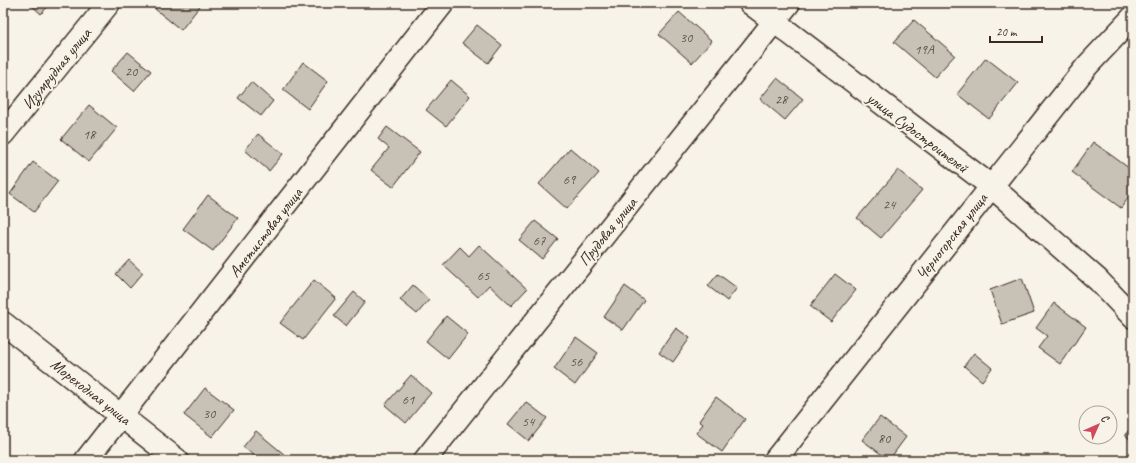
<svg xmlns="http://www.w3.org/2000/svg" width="1136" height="463" font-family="Caveat,sans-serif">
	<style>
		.building { fill: #c8c1b6; stroke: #3b2a1e }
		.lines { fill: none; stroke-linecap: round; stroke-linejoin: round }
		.minor-casing { stroke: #3b2a1e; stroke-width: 25 }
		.minor { stroke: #f7f3e8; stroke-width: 22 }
		.labels { text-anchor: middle; stroke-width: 4; stroke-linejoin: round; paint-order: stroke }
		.number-label { font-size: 14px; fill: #5e5044 }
		.street-label { font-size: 16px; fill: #3b2a1e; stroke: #f7f3e8 }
	</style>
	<rect width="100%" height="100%" fill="#f7f3e8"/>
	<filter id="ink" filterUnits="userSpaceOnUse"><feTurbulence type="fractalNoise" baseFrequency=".025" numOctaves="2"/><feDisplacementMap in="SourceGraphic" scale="8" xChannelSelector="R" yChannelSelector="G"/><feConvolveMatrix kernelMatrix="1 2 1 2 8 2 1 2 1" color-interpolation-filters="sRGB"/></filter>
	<g filter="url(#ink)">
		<!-- building -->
		<path class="building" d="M29,3H51L41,14Z
			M160,3H196L200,6L181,30L155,9Z
			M679,12L712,41L692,63L659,34Z
			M914,20L955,55L935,77L894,42Z
			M477,25L502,45L488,63L462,43Z
			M128,52L151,71L134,91L111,71Z
			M986,58L1018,83L989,119L957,94Z
			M303,62L328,81L308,109L283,90Z
			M777,78L803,99L785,120L760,99Z
			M451,80L470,96L446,126L426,110Z
			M251,82L273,101L261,116L238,98Z
			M89,105L117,128L89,162L61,139Z
			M387,127L420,152L393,187L371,170L389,148L378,139Z
			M258,134L283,154L269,171L245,150Z
			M1093,142L1133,171V191L1121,208L1072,172Z
			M570,148L599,173L567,209L539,184Z
			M33,162L58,181L34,212L10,194Z
			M898,170L922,190L881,238L857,218Z
			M208,195L238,218L213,251L183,229Z
			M535,221L558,239L542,259L519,240Z
			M479,245L527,289L511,306L489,285L478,297L443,265L460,247L469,256Z
			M129,260L143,273L130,288L116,274Z
			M718,274L737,288L727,301L708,286Z
			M835,274L856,290L831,322L810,306Z
			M1022,278L1034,313L1002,324L990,290Z
			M314,280L336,298L303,340L280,323Z
			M413,285L429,300L417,314L400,300Z
			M625,286L644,300L623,330L604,317Z
			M354,292L365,302L346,326L334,316Z
			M1054,303L1086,327L1060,364L1038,348L1047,336L1036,328Z
			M446,316L468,334L448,359L426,341Z
			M676,328L690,338L673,362L659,352Z
			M576,337L598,353L575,385L554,369Z
			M974,353L992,368L982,381L964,366Z
			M411,375L431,393L406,423L385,405Z
			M205,388L234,410L212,437L184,415Z
			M716,397L745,419L722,452L696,433L703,424L699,421Z
			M526,402L547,418L529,441L508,424Z
			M880,417L906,437L889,460L862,440Z
			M1133,425V442L1125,435Z
			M256,431L291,460H254L256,457L243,447Z"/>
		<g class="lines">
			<!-- minor casing -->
			<g class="minor-casing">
				<path id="minor" d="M750,3L991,186L1098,280L1133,317
					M3,134L109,3
					M3,323L177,460
					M86,460L443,3
					M425,460L789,3
					M775,460L1087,66L1133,17"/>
			</g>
			<!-- minor -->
			<use href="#minor" class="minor"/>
		</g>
	</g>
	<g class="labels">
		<!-- number labels -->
		<g class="number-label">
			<text x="686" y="42">30</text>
			<text x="924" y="54">19А</text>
			<text x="131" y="76">20</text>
			<text x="781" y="104">28</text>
			<text x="89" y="139">18</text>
			<text x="569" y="184">69</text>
			<text x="889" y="209">24</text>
			<text x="539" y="245">67</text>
			<text x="483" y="280">65</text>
			<text x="576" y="366">56</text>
			<text x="408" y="404">61</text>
			<text x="209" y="418">30</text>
			<text x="528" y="426">54</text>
			<text x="884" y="443">80</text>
		</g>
		<!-- street labels -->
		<g class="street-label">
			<text transform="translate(56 68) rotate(-51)" y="6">Изумрудная улица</text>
			<text transform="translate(918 132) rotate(37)" y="6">улица Судостроителей</text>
			<text transform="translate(607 231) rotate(-51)" y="6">Прудовая улица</text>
			<text transform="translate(265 232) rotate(-52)" y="6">Аметистовая улица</text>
			<text transform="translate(951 236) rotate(-52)" y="6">Черногорская улица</text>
			<text transform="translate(91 391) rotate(38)" y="6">Мореходная улица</text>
		</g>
	</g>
	<!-- margin -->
	<rect width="1136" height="463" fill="none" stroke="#f7f3e8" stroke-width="16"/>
	<rect x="8" y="8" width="1120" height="447" fill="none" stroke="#3b2a1e" stroke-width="1.5" filter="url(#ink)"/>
	<!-- north arrow -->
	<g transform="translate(1098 425) rotate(45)"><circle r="19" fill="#f7f3e8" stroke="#aca397"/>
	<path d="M0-3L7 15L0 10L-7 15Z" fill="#d1495b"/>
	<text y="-6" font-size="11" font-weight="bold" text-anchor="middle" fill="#3b2a1e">С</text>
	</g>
	<!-- scale -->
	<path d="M990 36v6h52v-6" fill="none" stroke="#3b2a1e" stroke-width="2"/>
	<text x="996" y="36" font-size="12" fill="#3b2a1e" stroke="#f7f3e8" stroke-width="3" paint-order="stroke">20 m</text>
</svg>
